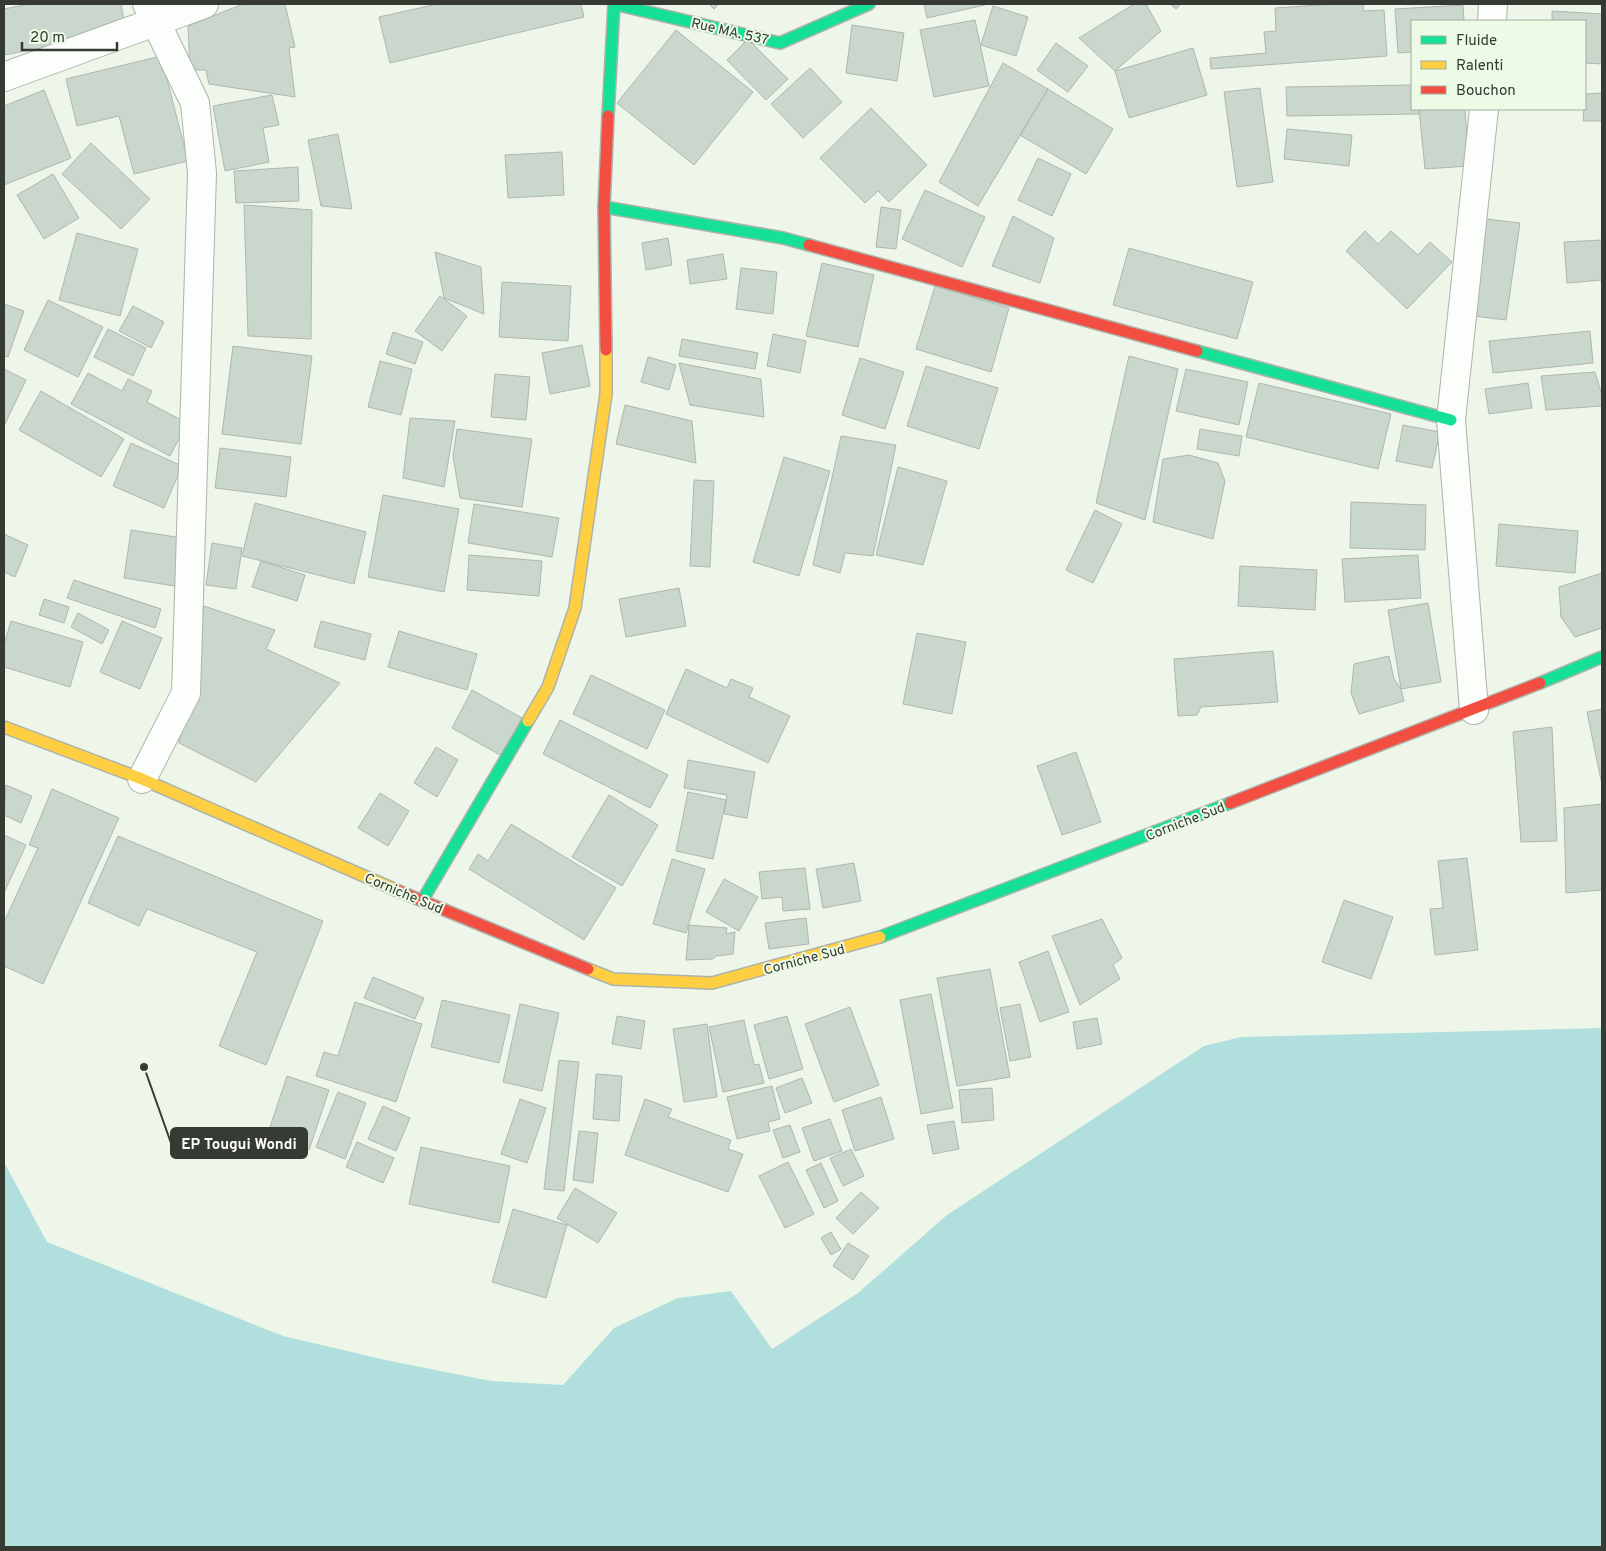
<svg xmlns="http://www.w3.org/2000/svg" width="1606" height="1551" font-family="Overpass,sans-serif">
	<style>
		.water { fill: #b0dfdd }
		.building { fill: #c9d7cd; stroke: #afb7b0 }
		.lines { fill: none; stroke-linecap: round; stroke-linejoin: round }
		.street-casing { stroke: #adb3aa; stroke-width: 30 }
		.fast-casing { stroke: #adb3aa; stroke-width: 14 }
		.slow-casing { stroke: #adb3aa; stroke-width: 14 }
		.jam-casing { stroke: #adb3aa; stroke-width: 14 }
		.street { stroke: #fcfefc; stroke-width: 28 }
		.fast { stroke: #16e098; stroke-width: 11 }
		.slow { stroke: #ffcf43; stroke-width: 11 }
		.jam { stroke: #f24e42; stroke-width: 11 }
		.labels { text-anchor: middle; stroke-width: 4; stroke-linejoin: round; paint-order: stroke }
		.street-label { font-size: 14px; fill: #353a32; stroke: #edfae6 }
		.leader { fill: none; stroke: #353a32; stroke-width: 2 }
		.callout-dot { fill: #353a32; stroke: #edfae6; stroke-width: 2 }
		.callout { fill: #353a32; stroke: #353a32; stroke-width: 2 }
		.callout-label { font-size: 15px; text-anchor: middle; font-weight: bold; fill: #fff }
	</style>
	<rect width="100%" height="100%" fill="#eef6ea"/>
	<!-- water -->
	<path class="water" d="M1602,1028V1547H4V1162L47,1242L283,1336L390,1361L491,1381L563,1385L614,1328L678,1298L731,1291L772,1349L858,1293L947,1215L1204,1046L1241,1037Z"/>
	<!-- building -->
	<path class="building" d="M29,4H121L126,32L4,55V9Z
		M243,4H285L295,47L289,48L295,97L209,84L206,70H190L188,26Z
		M437,4H581L584,17L390,63L379,17Z
		M709,4H719L714,9Z
		M924,4H984L985,5L927,18Z
		M1134,4H1146L1161,31L1115,71L1079,38Z
		M1170,4H1181L1176,9Z
		M1335,4H1363L1364,11L1384,10L1387,56L1211,69L1210,58L1266,53L1264,32L1276,31L1275,8Z
		M1463,5L1464,21H1412V52L1398,53L1395,9Z
		M993,6L1028,17L1016,56L981,45Z
		M1552,11L1602,14V64L1585,63V21H1552Z
		M975,20L989,86L934,97L920,30Z
		M852,25L904,33L897,81L846,73Z
		M676,30L753,92L694,165L617,103Z
		M748,39L788,79L766,100L727,60Z
		M1056,43L1088,66L1068,92L1037,70Z
		M1193,48L1207,95L1129,118L1115,71Z
		M161,56L188,161L134,174L119,116L77,126L66,79Z
		M1003,63L1048,89L978,206L939,182Z
		M810,68L842,102L803,138L771,104Z
		M1412,85V109H1419V114L1287,116L1286,87Z
		M1260,88L1273,182L1237,187L1224,92Z
		M1048,89L1113,129L1086,174L1020,135Z
		M44,90L71,158L4,185V106Z
		M1602,93V121H1583L1585,94Z
		M272,95L279,125L263,128L269,162L225,171L213,106Z
		M871,108L927,165L889,202L878,191L865,203L820,158Z
		M1419,109H1465L1469,166L1425,169Z
		M1287,129L1352,135L1349,166L1284,159Z
		M338,134L352,209L321,206L308,140Z
		M91,143L150,199L121,229L62,174Z
		M562,152L564,195L508,198L505,155Z
		M1038,158L1071,174L1052,216L1018,200Z
		M298,167L299,201L236,203L234,171Z
		M53,174L79,218L44,239L17,195Z
		M925,190L985,217L962,267L902,239Z
		M244,205L312,210L311,339L248,336Z
		M881,207L901,210L896,249L876,247Z
		M1013,216L1054,238L1040,283L992,266Z
		M1486,219L1520,223L1506,320L1473,316Z
		M1365,231L1378,244L1391,231L1418,255L1430,242L1452,262L1407,309L1346,251Z
		M77,233L138,249L120,316L59,300Z
		M668,238L672,265L646,270L642,243Z
		M1602,240V280L1567,283L1564,242Z
		M1129,248L1253,282L1237,339L1113,305Z
		M435,252L481,267L484,314L444,298Z
		M723,254L727,279L690,284L687,260Z
		M822,263L874,275L858,347L806,336Z
		M741,268L777,272L773,314L736,309Z
		M502,282L571,286L568,341L499,337Z
		M935,286L1009,308L991,372L916,349Z
		M440,296L467,316L442,351L415,331Z
		M48,300L103,327L78,377L24,350Z
		M4,304L24,311L8,357L4,356Z
		M133,306L164,322L151,348L119,331Z
		M108,329L146,348L133,376L94,357Z
		M1590,331L1593,363L1493,373L1489,341Z
		M393,332L423,342L415,364L386,354Z
		M773,334L806,341L800,373L767,366Z
		M682,339L758,353L755,369L679,356Z
		M582,345L590,386L550,394L542,353Z
		M233,346L312,356L301,444L222,434Z
		M1129,356L1178,369L1145,520L1096,503Z
		M648,357L676,365L669,390L641,382Z
		M860,358L904,372L885,429L842,415Z
		M380,361L412,369L401,415L368,407Z
		M679,363L761,379L764,417L690,405Z
		M926,366L998,388L979,449L907,426Z
		M4,369L26,380L4,426Z
		M1186,369L1248,382L1239,425L1176,411Z
		M1595,372L1602,395V406L1546,410L1541,376Z
		M88,373L122,391L128,379L152,391L147,402L187,423L170,456L71,404Z
		M495,374L530,377L526,420L491,417Z
		M1259,383L1391,414L1378,469L1246,437Z
		M1528,383L1532,408L1489,414L1485,389Z
		M41,391L124,439L101,477L19,430Z
		M625,405L692,421L696,463L616,444Z
		M410,418L455,421L444,487L403,478Z
		M1403,425L1440,432L1432,468L1396,461Z
		M457,429L532,439L522,507L460,498L453,456Z
		M1200,429L1242,436L1239,456L1197,449Z
		M841,436L896,445L873,556L845,553L840,573L813,565Z
		M131,443L182,466L164,508L113,486Z
		M220,448L291,457L286,497L215,488Z
		M1189,455L1218,463L1225,481L1213,539L1153,522L1163,459Z
		M784,457L830,471L799,576L753,562Z
		M898,467L947,481L923,565L876,555Z
		M694,480L714,481L710,567L690,566Z
		M383,495L459,509L444,592L368,577Z
		M1351,502L1426,505L1425,550L1350,548Z
		M255,503L366,532L354,584L242,556Z
		M474,504L559,518L552,557L468,543Z
		M1095,510L1122,524L1093,583L1066,570Z
		M1499,524L1578,531L1575,573L1496,566Z
		M131,530L182,538L175,586L124,578Z
		M4,534L28,545L15,577L4,572Z
		M212,543L242,548L236,589L206,585Z
		M469,555L542,561L539,596L467,590Z
		M1418,555L1421,598L1345,602L1342,559Z
		M261,561L305,575L297,601L252,587Z
		M1240,566L1317,570L1315,610L1238,606Z
		M1602,573V628L1575,637L1561,617L1559,587Z
		M74,580L161,609L155,628L67,598Z
		M679,588L686,626L626,637L619,599Z
		M44,599L69,607L64,623L39,615Z
		M1428,603L1441,682L1401,689L1388,610Z
		M204,606L275,630L266,649L340,683L256,782L179,743Z
		M78,613L109,630L102,644L71,627Z
		M11,621L83,642L70,687L4,667V645Z
		M122,621L162,638L140,689L100,672Z
		M321,621L371,634L365,660L314,647Z
		M399,631L477,654L467,690L388,667Z
		M917,633L966,642L952,714L903,704Z
		M1273,651L1278,702L1201,707L1197,715L1178,716L1174,659Z
		M1389,656L1394,679L1401,689L1404,701L1359,714L1351,693L1354,664Z
		M686,669L727,688L731,679L753,688L749,697L790,716L768,763L666,714Z
		M591,675L665,710L647,749L573,714Z
		M472,690L522,718L502,756L452,728Z
		M1602,709V785L1587,712Z
		M560,720L668,775L650,808L543,754Z
		M1552,727L1557,841L1521,842L1513,732Z
		M436,747L458,760L437,797L414,783Z
		M1076,752L1101,822L1062,835L1037,766Z
		M688,760L755,772L747,818L724,814L727,795L684,788Z
		M6,785L32,796L21,823L4,815Z
		M52,789L119,818L43,984L4,966V922L38,848L29,845Z
		M688,792L726,800L713,859L676,851Z
		M380,793L409,811L388,846L358,828Z
		M609,795L658,825L622,886L572,857Z
		M1602,804V890L1566,893L1564,808Z
		M511,824L616,888L584,940L469,869L478,854L488,861Z
		M4,835L26,845L4,893Z
		M118,836L323,921L266,1065L219,1046L257,952L147,909L139,926L88,903Z
		M1467,858L1478,950L1435,955L1430,909L1443,908L1438,861Z
		M672,859L705,869L686,933L653,924Z
		M854,863L861,901L823,908L816,869Z
		M805,868L810,909L783,911L782,897L762,899L759,872Z
		M724,879L758,897L739,931L706,912Z
		M1344,900L1393,917L1371,979L1322,962Z
		M806,918L809,944L769,949L765,923Z
		M1102,919L1122,958L1113,965L1120,979L1080,1005L1052,936Z
		M689,925L727,928L726,934L735,932L733,954L716,956L713,959L686,960Z
		M1048,951L1069,1012L1040,1022L1019,962Z
		M990,969L1010,1077L957,1086L937,978Z
		M373,977L424,998L415,1019L364,998Z
		M931,994L953,1108L921,1114L900,1000Z
		M442,1000L510,1015L499,1063L431,1047Z
		M355,1002L422,1024L396,1102L316,1076L324,1052L338,1056Z
		M520,1004L559,1013L542,1091L503,1082Z
		M1020,1004L1031,1057L1010,1061L1000,1008Z
		M850,1007L879,1085L834,1102L805,1024Z
		M617,1016L645,1021L641,1049L612,1044Z
		M787,1016L803,1069L769,1079L754,1025Z
		M1097,1018L1102,1044L1077,1049L1073,1022Z
		M744,1020L754,1065L759,1064L764,1083L723,1092L709,1027Z
		M707,1024L717,1097L684,1102L673,1029Z
		M559,1060L579,1062L564,1191L544,1189Z
		M596,1074L622,1076L619,1121L593,1119Z
		M287,1076L329,1090L309,1150L267,1136Z
		M802,1078L812,1103L785,1113L776,1088Z
		M772,1086L780,1119L768,1122L770,1131L737,1139L727,1097Z
		M992,1088L994,1120L962,1123L959,1090Z
		M338,1092L366,1103L345,1159L316,1147Z
		M881,1097L894,1139L855,1151L842,1110Z
		M520,1099L546,1108L527,1163L501,1154Z
		M645,1099L672,1109L668,1117L731,1140L728,1149L743,1154L728,1192L625,1155Z
		M383,1106L410,1118L396,1151L368,1139Z
		M830,1119L842,1151L814,1161L802,1128Z
		M954,1121L959,1149L933,1154L927,1125Z
		M790,1125L800,1152L783,1158L773,1130Z
		M579,1131L598,1133L593,1183L573,1180Z
		M357,1142L394,1158L383,1183L346,1167Z
		M421,1147L510,1166L499,1223L409,1204Z
		M851,1149L864,1176L843,1186L830,1158Z
		M788,1162L814,1214L785,1228L759,1176Z
		M821,1163L838,1201L824,1208L806,1170Z
		M575,1188L617,1213L598,1243L557,1218Z
		M861,1192L879,1208L853,1234L836,1218Z
		M513,1209L567,1225L546,1298L492,1282Z
		M831,1232L841,1249L831,1255L821,1238Z
		M848,1243L869,1256L853,1280L833,1266Z"/>
	<g class="lines">
		<!-- street casing -->
		<g class="street-casing">
			<path id="street" d="M1492,21L1493,4
				M4,77L204,4
				M1474,710L1451,420L1484,109
				M142,779L186,693L202,173L195,103L147,4"/>
		</g>
		<!-- fast casing -->
		<g class="fast-casing">
			<path id="fast" d="M608,116L614,4L780,43L869,4
				M604,207L783,238L809,245
				M1197,351L1451,420
				M1540,683L1602,657
				M422,901L528,721
				M880,937L1230,803"/>
		</g>
		<!-- slow casing -->
		<g class="slow-casing">
			<path id="slow" d="M528,721L548,687L575,608L606,394V350
				M4,727L142,779L396,890
				M588,969L613,979L712,983L880,937"/>
		</g>
		<!-- jam casing -->
		<g class="jam-casing">
			<path id="jam" d="M809,245L1197,351
				M606,350L604,207L608,116
				M1230,803L1540,683
				M396,890L588,969"/>
		</g>
		<!-- street -->
		<use href="#street" class="street"/>
		<!-- fast -->
		<use href="#fast" class="fast"/>
		<!-- slow -->
		<use href="#slow" class="slow"/>
		<!-- jam -->
		<use href="#jam" class="jam"/>
	</g>
	<g class="labels">
		<!-- street labels -->
		<g class="street-label">
			<text transform="translate(730 31) rotate(13)" y="5">Rue MA. 537</text>
			<text transform="translate(1185 821) rotate(-21)" y="5">Corniche Sud</text>
			<text transform="translate(404 893) rotate(23)" y="5">Corniche Sud</text>
			<text transform="translate(804 959) rotate(-15)" y="5">Corniche Sud</text>
		</g>
	</g>
	<!-- callouts -->
	<path class="leader" d="M144 1067L171 1143"/>
	<circle class="callout-dot" cx="144" cy="1067" r="5"/>
	<rect class="callout" x="171" y="1128" width="136" height="30" rx="5"/>
	<g class="callout-label">
		<text x="239" y="1149">EP Tougui Wondi</text>
	</g>
	<!-- border -->
	<rect width="1606" height="1551" fill="none" stroke="#353a32" stroke-width="10"/>
	<!-- legend -->
	<rect x="1411" y="20" width="175" height="90" fill="#edfae6" stroke="#a3ad9e"/>
	<rect x="1421" y="36" width="25" height="8" fill="#16e098" stroke="#a3ad9e"/>
	<text x="1456" y="45" font-size="15" fill="#353a32">Fluide</text>
	<rect x="1421" y="61" width="25" height="8" fill="#ffcf43" stroke="#a3ad9e"/>
	<text x="1456" y="70" font-size="15" fill="#353a32">Ralenti</text>
	<rect x="1421" y="86" width="25" height="8" fill="#f24e42" stroke="#a3ad9e"/>
	<text x="1456" y="95" font-size="15" fill="#353a32">Bouchon</text>
	<!-- scale -->
	<path d="M22 42v8h95v-8" fill="none" stroke="#353a32" stroke-width="2.5"/>
	<text x="30" y="42" font-size="15" fill="#353a32" stroke="#edfae6" stroke-width="4" paint-order="stroke">20 m</text>
</svg>
